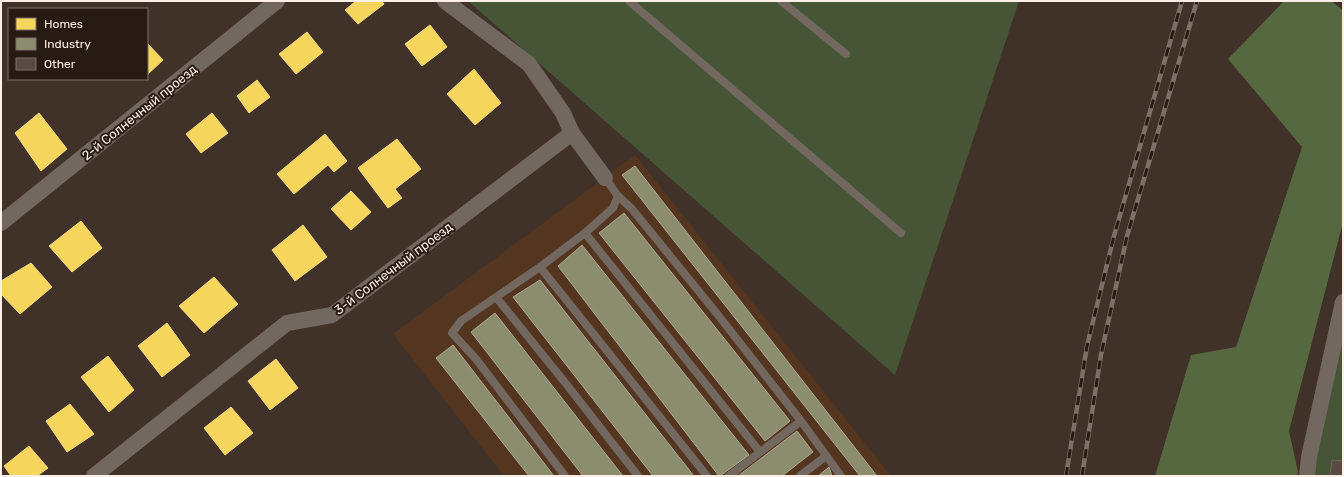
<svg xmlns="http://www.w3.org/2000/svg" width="1344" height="477" font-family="Rubik,sans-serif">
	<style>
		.built { fill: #543520 }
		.green { fill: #475537 }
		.forest { fill: #556840 }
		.homes { fill: #f6d55c; stroke: #f8dd86 }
		.industry { fill: #8c8c6e; stroke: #aeaa92 }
		.building { fill: #584b44; stroke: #72645d }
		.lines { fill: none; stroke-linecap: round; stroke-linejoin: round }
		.service { stroke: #736860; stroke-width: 8 }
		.minor { stroke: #736860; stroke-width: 16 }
		.rail-casing { stroke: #7c7169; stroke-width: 4.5 }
		.rail { stroke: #281b13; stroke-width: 3; stroke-dasharray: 9; stroke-linecap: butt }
		.labels { text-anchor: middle; stroke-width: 4; stroke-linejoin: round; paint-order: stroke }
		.street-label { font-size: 13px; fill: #feefe7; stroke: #281b13 }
	</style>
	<rect width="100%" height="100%" fill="#403228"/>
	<!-- built -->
	<path class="built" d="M635,155L891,476H504L393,334Z"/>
	<!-- green -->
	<path class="green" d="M468,1H1019L895,375Z
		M1343,286V476H1308Z"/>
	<!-- forest -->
	<path class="forest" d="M1284,1H1331L1343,10V222L1289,431L1298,472L1297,476H1155L1191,355L1236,347L1302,147L1228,59Z"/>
	<!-- homes -->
	<path class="homes" d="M356,1H382L384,4L358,24L345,10Z
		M430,25L447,47L422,66L405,44Z
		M307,32L323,52L296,74L279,54Z
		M147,43L163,60L147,75Z
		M474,69L501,103L475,125L447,94Z
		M257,80L270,97L249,113L237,96Z
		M39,113L67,149L41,171L15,133Z
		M212,113L228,133L201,153L186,134Z
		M325,134L347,161L334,172L328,165L294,194L277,174Z
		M397,139L421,169L395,189L402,198L388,208L358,168Z
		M351,191L371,212L351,230L331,209Z
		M81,221L102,248L72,272L49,246Z
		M303,225L327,257L295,281L272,250Z
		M31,263L52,287L20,314L1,294V281Z
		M214,277L238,304L204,333L179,306Z
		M167,323L190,355L162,377L138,346Z
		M108,356L134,390L109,412L81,377Z
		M276,359L298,388L270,410L248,381Z
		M70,404L94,434L67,452L46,421Z
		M231,407L253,433L225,455L204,428Z
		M29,446L48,468L37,476H11L4,466Z"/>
	<!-- industry -->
	<path class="industry" d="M635,166L877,476H860L622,175Z
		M624,213L790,421L765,441L599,233Z
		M582,245L749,455L720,476H719L558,266Z
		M540,280L694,476H653L513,297Z
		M495,313L623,476H583L471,332Z
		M453,345L554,476H529L436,358Z
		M797,431L813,452L782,476H738Z
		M829,467L832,476H818Z"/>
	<!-- building -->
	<path class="building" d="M1332,460L1343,461V476H1330Z"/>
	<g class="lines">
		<!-- service -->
		<path class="service" d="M629,1L901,233
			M781,1L846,54
			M605,178L618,196L632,209L718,315L801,421L729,476
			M585,233L760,452
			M540,267L707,476
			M496,297L567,385L638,476
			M801,421L841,476
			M565,476L476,359L452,333L461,321L540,267L585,233L613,208L618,196
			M800,476L826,456"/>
		<!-- minor -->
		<path class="minor" d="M445,1L529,64L563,113L572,133L605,178
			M1,223L277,1
			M94,476L287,323L332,315L572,133
			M1307,476L1309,457L1343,302"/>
		<!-- rail casing -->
		<g class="rail-casing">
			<path id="rail" d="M1066,476L1087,346L1114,236L1182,1
				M1082,476L1101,355L1127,236L1197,1"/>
		</g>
		<!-- rail -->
		<use href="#rail" class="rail"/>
	</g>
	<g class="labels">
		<!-- street labels -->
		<g class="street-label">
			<text transform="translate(139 112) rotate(-39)" y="5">2-й Солнечный проезд</text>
			<text transform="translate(393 268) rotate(-37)" y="5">3-й Солнечный проезд</text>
		</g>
	</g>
	<!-- border -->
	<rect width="1344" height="477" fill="none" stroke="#feefe7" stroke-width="4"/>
	<!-- legend -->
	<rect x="8" y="8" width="140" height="72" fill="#281b13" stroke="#7e7068"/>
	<rect x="16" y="18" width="20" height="12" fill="#f6d55c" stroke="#7e7068"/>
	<text x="44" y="28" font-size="12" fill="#feefe7">Homes</text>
	<rect x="16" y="38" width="20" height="12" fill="#8c8c6e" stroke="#7e7068"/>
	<text x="44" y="48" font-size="12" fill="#feefe7">Industry</text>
	<rect x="16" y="58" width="20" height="12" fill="#584b44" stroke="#7e7068"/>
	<text x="44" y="68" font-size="12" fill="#feefe7">Other</text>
</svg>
